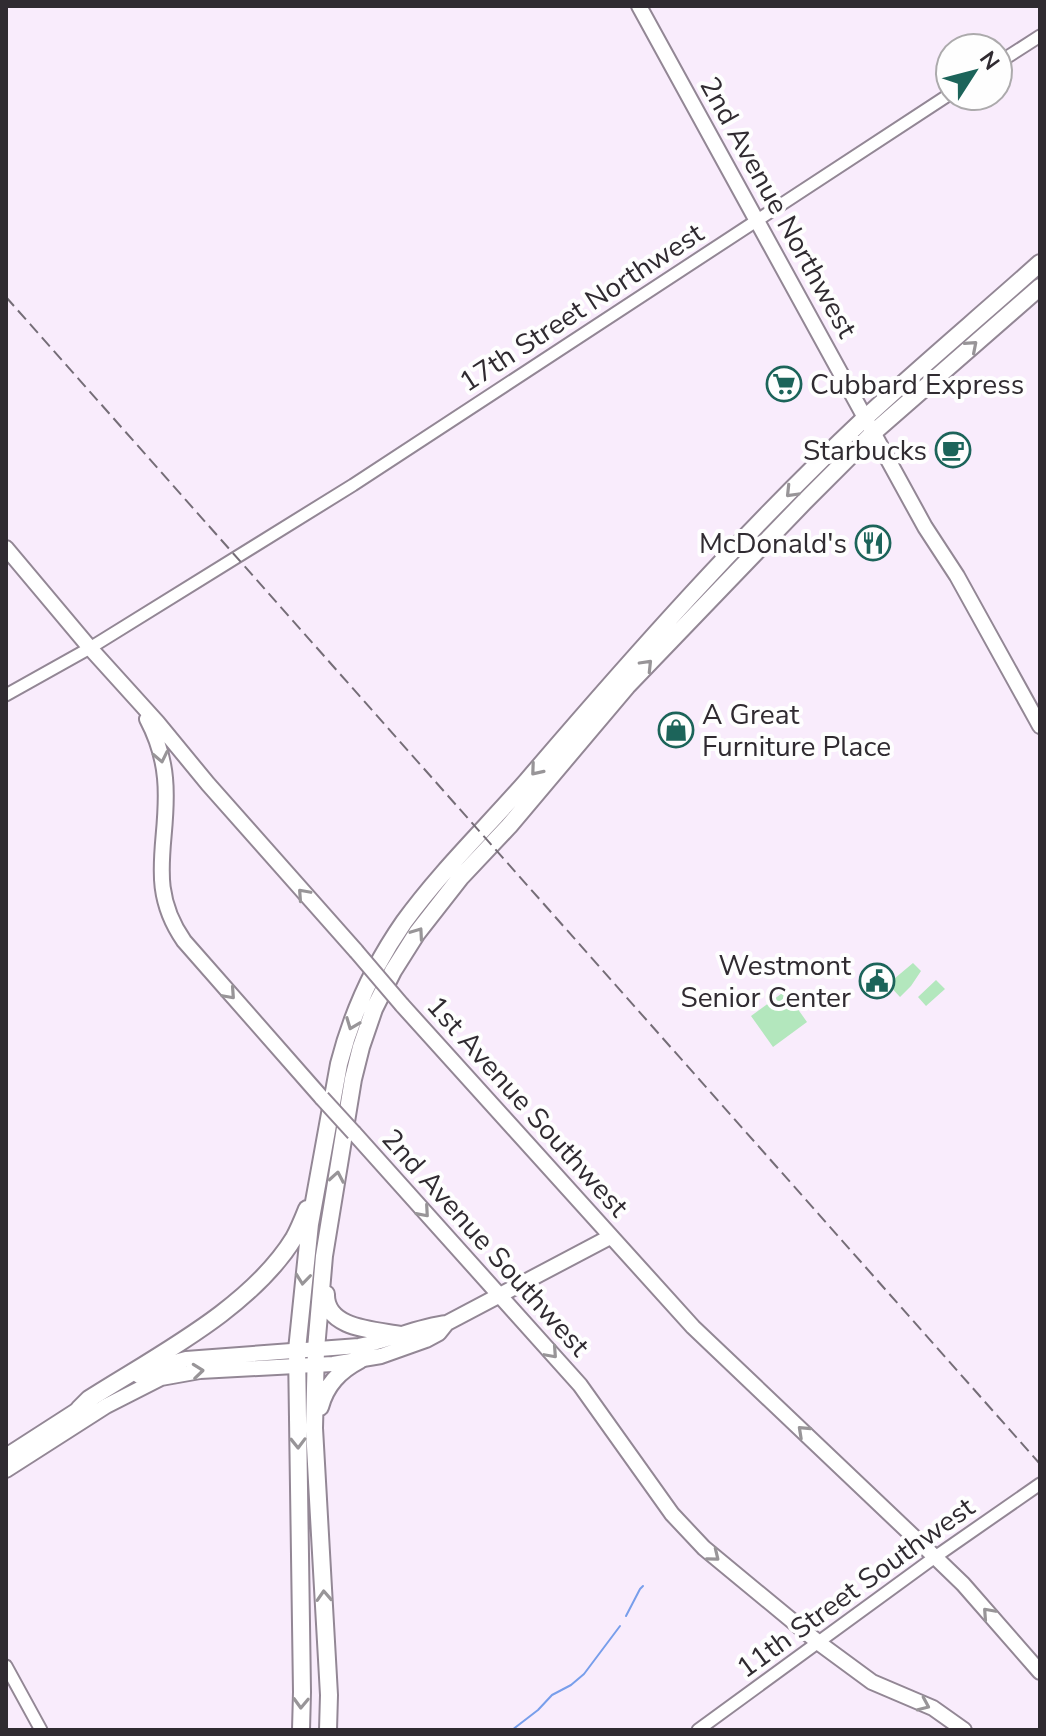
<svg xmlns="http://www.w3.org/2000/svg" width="1046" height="1736" font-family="'Nunito Sans',sans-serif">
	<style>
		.green { fill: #b3e7bd }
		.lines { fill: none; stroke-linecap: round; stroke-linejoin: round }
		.stream { stroke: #789eeb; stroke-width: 2 }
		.minor-casing { stroke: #938795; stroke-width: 15 }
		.major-casing { stroke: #938795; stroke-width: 18 }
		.highway-casing { stroke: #938795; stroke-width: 20 }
		.minor { stroke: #fff; stroke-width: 11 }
		.major { stroke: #fff; stroke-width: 14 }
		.highway { stroke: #fff; stroke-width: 16 }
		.rail { stroke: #756d77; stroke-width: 2; stroke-dasharray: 12 6; stroke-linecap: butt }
		.major-bridge-casing { stroke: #938795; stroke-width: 18; stroke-linecap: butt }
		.major-bridge { stroke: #fff; stroke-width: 14 }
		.oneway { stroke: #989598 }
		.labels { text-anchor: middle; stroke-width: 8; stroke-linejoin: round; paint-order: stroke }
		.street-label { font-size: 28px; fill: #302b31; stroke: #fefefe }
		.poi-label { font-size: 28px; fill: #302b31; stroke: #fefefe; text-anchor: end }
	</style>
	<rect width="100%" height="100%" fill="#f9ecfc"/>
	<!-- green -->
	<path class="green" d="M913,963L921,971L911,986L900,997L888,984Z
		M936,980L945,989L926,1006L918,997Z
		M785,991L807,1022L773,1047L751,1016Z"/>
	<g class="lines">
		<!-- stream -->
		<path class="stream" d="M626,1616L640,1589L643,1586
			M512,1730L538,1710L552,1695L571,1685L584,1674L620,1626"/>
		<!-- minor casing -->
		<g class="minor-casing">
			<path id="minor" d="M998,63L1040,36
				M6,695L90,648L353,485L950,94
				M6,1666L41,1730
				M698,1730L935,1557L1040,1484"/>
		</g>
		<!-- major casing -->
		<g class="major-casing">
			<path id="major" d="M639,6L925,527L957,576L1040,726
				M6,548L90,648L157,722L208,784L356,951
				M147,719C157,738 163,756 165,778C171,839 144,884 184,941L322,1098
				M402,1005L693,1327L935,1557L963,1584L1040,1672
				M354,1133L580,1385L672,1514L704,1548L819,1643L872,1682L933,1708L964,1730
				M139,1376L164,1365L186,1359L359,1346C389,1341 417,1326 447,1323
				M6,1456L79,1409L90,1405
				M6,1470L106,1406L161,1378L200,1371L333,1364L381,1356L426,1340L439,1333L447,1323L610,1237"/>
		</g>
		<!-- highway casing -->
		<g class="highway-casing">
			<path id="highway" d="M326,1294C325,1329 375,1330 401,1335
				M320,1407C326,1385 339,1371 360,1360
				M79,1409L89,1399C158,1355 251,1308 294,1238C299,1229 303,1219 307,1209
				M301,1730L302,1692L297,1350L310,1224L339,1064C352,1013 374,965 404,922C441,871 486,828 527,781C634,656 744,532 864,419C921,366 982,315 1040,263
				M328,1730L329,1695L314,1428L316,1349L324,1256L353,1079L361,1047L374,1009L393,971L417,933L460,878L509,826L627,686L804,502L874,432L1040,287"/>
		</g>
		<!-- minor -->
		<use href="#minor" class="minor"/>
		<!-- major -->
		<use href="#major" class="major"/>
		<!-- highway -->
		<use href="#highway" class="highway"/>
		<!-- rail -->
		<path class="rail" d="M6,297L1040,1464"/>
		<!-- major-bridge casing -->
		<g class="major-bridge-casing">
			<path id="major-bridge" d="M356,951L402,1005
				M322,1098L354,1133"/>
		</g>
		<!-- major-bridge -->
		<use href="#major-bridge" class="major-bridge"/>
	</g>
	<!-- one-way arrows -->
	<defs><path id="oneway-chevron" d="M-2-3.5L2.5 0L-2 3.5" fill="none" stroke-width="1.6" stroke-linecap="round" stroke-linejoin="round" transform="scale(2)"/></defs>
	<g class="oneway">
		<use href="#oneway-chevron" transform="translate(972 346) rotate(-41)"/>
		<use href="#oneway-chevron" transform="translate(791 492) rotate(134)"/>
		<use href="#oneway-chevron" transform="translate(647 665) rotate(-46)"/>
		<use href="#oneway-chevron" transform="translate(161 757) rotate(78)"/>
		<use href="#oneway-chevron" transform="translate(536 770) rotate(130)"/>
		<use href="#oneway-chevron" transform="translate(303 894) rotate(-132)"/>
		<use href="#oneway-chevron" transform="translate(418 933) rotate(-55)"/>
		<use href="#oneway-chevron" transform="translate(230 994) rotate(48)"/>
		<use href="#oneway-chevron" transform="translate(352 1024) rotate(111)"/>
		<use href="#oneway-chevron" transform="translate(337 1177) rotate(-80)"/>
		<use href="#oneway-chevron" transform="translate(424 1212) rotate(49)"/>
		<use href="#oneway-chevron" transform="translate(303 1279) rotate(96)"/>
		<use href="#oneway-chevron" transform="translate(552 1353) rotate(48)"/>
		<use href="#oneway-chevron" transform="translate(198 1371) rotate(-6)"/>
		<use href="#oneway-chevron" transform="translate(803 1431) rotate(-137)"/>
		<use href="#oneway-chevron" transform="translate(298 1443) rotate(89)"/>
		<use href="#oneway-chevron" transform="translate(714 1556) rotate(39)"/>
		<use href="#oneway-chevron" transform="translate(324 1596) rotate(-93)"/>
		<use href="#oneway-chevron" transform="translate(988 1613) rotate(-132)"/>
		<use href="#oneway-chevron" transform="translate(301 1703) rotate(92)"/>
		<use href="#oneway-chevron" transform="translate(924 1705) rotate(24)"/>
	</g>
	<!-- icons -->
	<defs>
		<g id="supermarket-ring" transform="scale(1.8)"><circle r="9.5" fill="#fefefe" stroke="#1c645a" stroke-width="1.5"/><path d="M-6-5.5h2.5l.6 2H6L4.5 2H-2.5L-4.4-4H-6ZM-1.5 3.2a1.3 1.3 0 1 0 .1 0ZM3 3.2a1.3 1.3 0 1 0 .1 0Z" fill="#1c645a"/></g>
		<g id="cafe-ring" transform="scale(1.8)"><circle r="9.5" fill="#fefefe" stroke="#1c645a" stroke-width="1.5"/><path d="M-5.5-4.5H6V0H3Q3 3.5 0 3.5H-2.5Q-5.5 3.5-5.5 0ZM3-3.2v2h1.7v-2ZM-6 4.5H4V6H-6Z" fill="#1c645a"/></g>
		<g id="restaurant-ring" transform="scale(1.8)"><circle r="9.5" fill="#fefefe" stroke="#1c645a" stroke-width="1.5"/><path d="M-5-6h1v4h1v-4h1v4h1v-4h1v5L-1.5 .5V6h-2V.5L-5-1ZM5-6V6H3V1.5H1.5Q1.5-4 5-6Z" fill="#1c645a"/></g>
		<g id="shop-ring" transform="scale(1.8)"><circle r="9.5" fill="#fefefe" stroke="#1c645a" stroke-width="1.5"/><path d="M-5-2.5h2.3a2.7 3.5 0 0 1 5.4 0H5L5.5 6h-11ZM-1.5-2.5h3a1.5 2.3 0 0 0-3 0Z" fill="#1c645a"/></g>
		<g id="civic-ring" transform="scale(1.8)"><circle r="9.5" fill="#fefefe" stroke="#1c645a" stroke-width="1.5"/><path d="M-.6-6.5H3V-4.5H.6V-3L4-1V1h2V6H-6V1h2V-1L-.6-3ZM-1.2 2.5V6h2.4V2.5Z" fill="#1c645a"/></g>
	</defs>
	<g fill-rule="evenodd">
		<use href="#supermarket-ring" x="784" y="384"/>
		<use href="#cafe-ring" x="953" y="450"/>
		<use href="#restaurant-ring" x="873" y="543"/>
		<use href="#shop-ring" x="676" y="730"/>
		<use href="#civic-ring" x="877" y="981"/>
	</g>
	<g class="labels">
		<!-- street labels -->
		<g class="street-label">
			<text transform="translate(779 207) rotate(61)" y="10">2nd Avenue Northwest</text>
			<text transform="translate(581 307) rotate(-33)" y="10">17th Street Northwest</text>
			<text transform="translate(528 1106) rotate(48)" y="10">1st Avenue Southwest</text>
			<text transform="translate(486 1242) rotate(48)" y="10">2nd Avenue Southwest</text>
			<text transform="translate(855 1587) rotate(-36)" y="10">11th Street Southwest</text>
		</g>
		<!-- poi labels -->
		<g class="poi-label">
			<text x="810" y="394" text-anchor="start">Cubbard Express</text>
			<text x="927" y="460">Starbucks</text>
			<text x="847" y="553">McDonald's</text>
			<text x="702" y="724" text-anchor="start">A Great<tspan x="702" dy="32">Furniture Place</tspan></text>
			<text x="851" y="975">Westmont<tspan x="851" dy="32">Senior Center</tspan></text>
		</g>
	</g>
	<!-- border -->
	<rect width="1046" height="1736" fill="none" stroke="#302b31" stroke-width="16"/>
	<!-- north arrow -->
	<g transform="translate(974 72) rotate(54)"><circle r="38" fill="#fefefe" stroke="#acaaac" stroke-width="2"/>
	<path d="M0-6L14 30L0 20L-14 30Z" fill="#1c645a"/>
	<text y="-12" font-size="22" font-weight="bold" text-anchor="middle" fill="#302b31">N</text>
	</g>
</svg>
